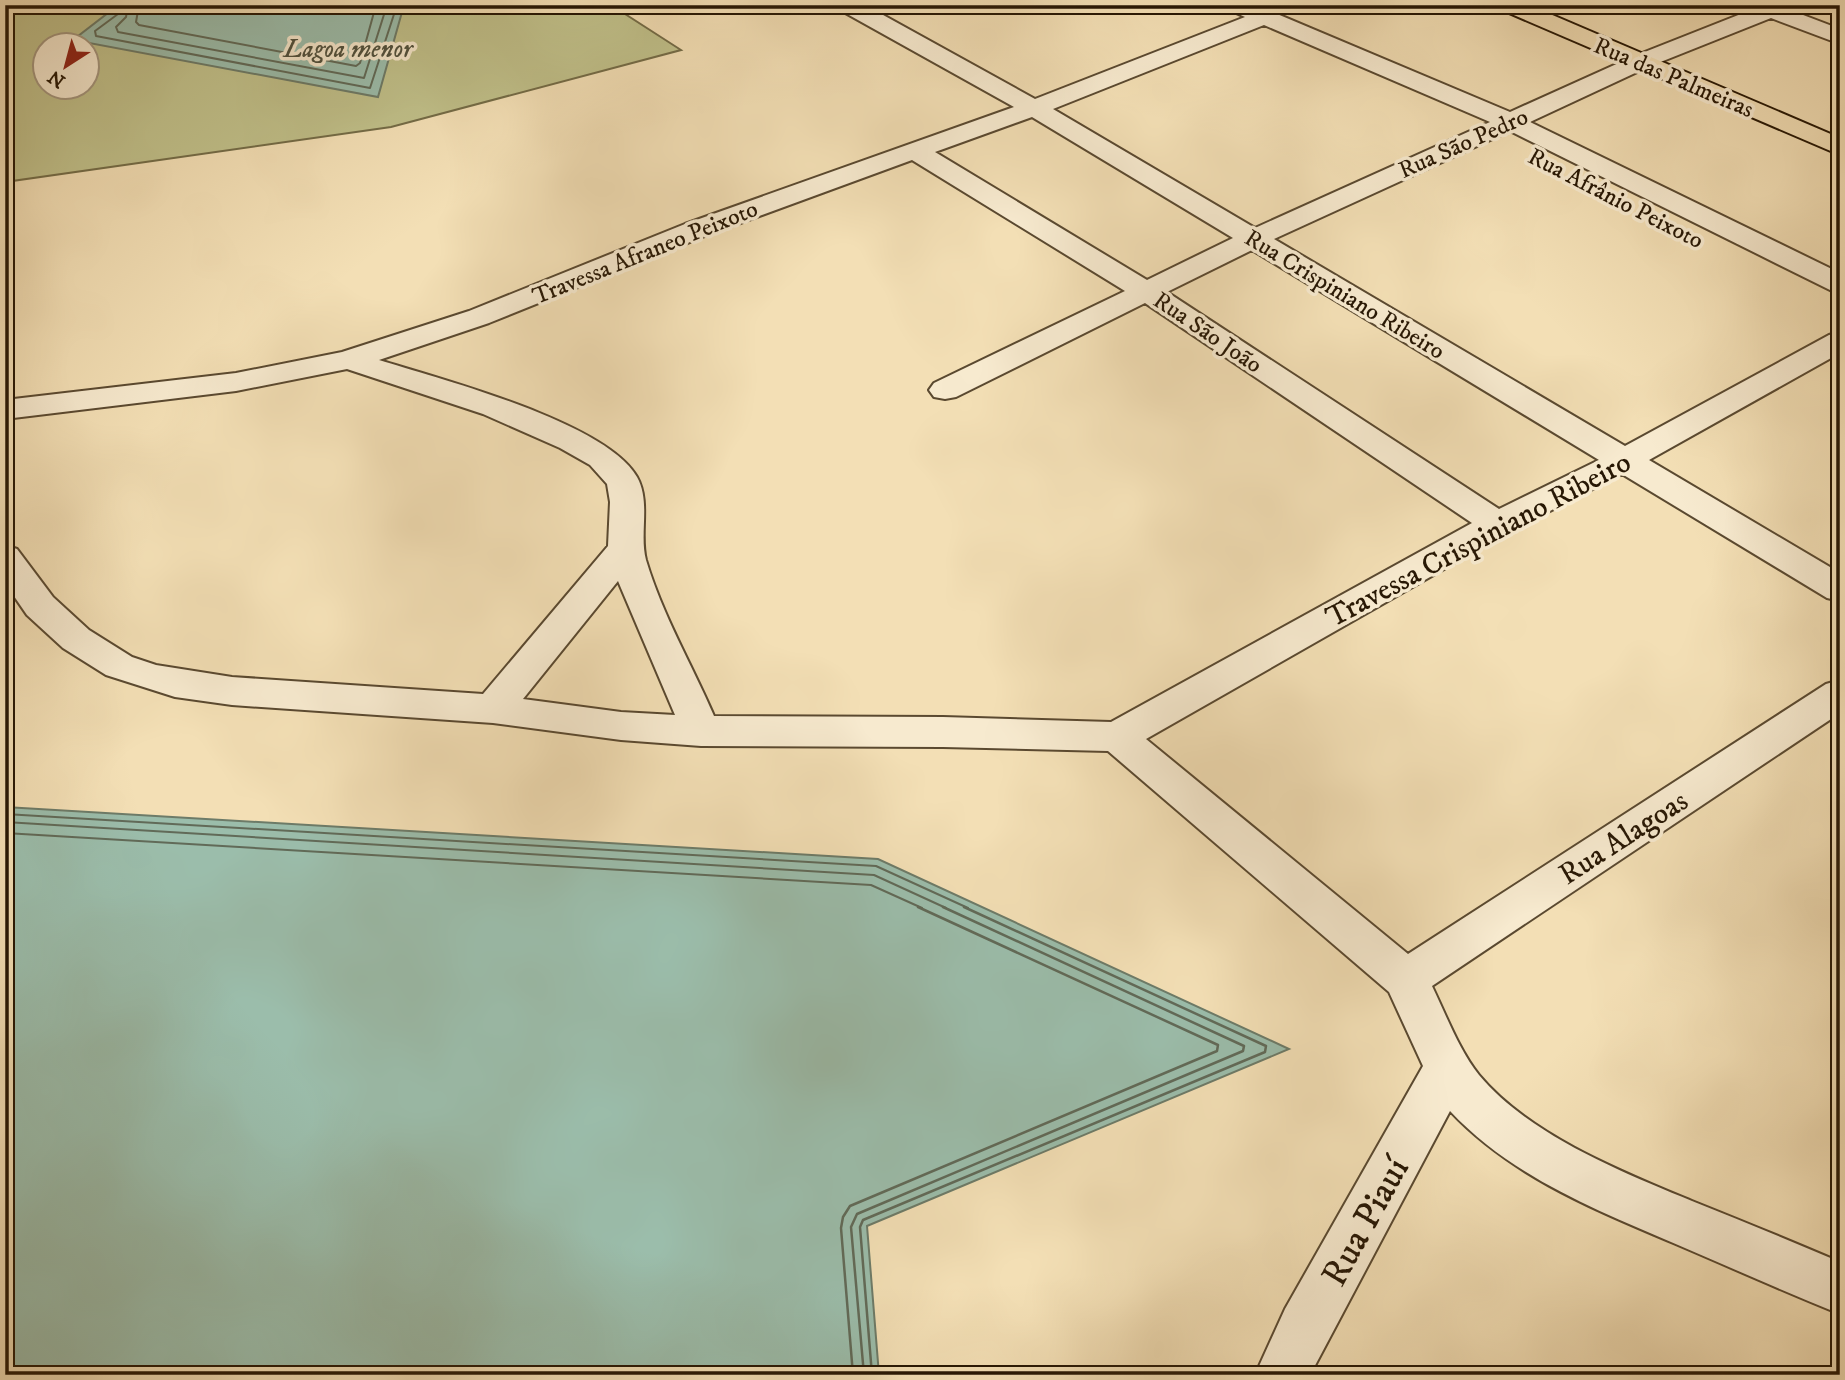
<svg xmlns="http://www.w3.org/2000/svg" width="1845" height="1380" font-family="'IM FELL DW Pica',serif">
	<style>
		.green { fill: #c0c08a; stroke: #746c47; stroke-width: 2; fill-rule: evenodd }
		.water { fill: #9bbdab; stroke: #6d7b68; stroke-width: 2 }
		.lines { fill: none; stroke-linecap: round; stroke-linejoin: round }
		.shore-far1 { stroke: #616a58; stroke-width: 2 }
		.shore { stroke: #616a58; stroke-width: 2.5 }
		.minor-casing { stroke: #5a4930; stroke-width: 4 }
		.major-casing { stroke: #271704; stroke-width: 4 }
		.minor { fill: #f7eacf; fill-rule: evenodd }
		.major { fill: #f3dfb5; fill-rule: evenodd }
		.labels { text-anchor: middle; stroke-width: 7; stroke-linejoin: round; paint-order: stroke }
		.far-street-label { font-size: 24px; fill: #271704; stroke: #f7eacf }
		.far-water-label { font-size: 26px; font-style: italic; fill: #50513e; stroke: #f7eacf }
		.street-label { font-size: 30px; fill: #271704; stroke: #f7eacf }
		.near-street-label { font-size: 37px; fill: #271704; stroke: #f7eacf }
	</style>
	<rect width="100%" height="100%" fill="#f3dfb5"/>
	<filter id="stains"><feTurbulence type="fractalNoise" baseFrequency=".00286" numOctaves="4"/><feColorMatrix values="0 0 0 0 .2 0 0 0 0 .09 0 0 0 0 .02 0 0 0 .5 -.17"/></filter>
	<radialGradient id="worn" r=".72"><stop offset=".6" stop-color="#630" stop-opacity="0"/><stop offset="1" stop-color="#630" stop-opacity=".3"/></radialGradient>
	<!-- green -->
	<path class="green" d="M5,5H611L681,50L391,127L5,182ZM46,46H88V88H46Z"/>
	<!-- water -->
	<path class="water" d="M112,5H404L378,97L73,40L113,9Z
		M5,807L878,859L1289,1049L867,1226L879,1375H5Z"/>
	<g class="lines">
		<!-- shore-far1 -->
		<path class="shore-far1" d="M119,5L118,14L95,31L96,36L370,88L397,5
			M128,5L126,17L116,27L118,32L364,78L387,5
			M139,5L136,22L139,25L356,66L360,63L376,5
			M5,814L876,866L968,908
			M5,822L874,875L946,908
			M5,833L871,885L922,908"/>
		<!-- shore -->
		<path class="shore" d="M853,1375L841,1228L843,1217L850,1206L1217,1051L1218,1045L918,907
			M864,1375L851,1227L857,1214L1243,1051L1244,1046L943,907
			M872,1375L860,1227L863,1220L1265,1052L1266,1046L964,907"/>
		<!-- minor casing -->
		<g class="minor-casing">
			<path id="minor" d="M837,5H865L1035,99L1245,17L1234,12L1232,5H1256L1510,112L1632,57L1751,10L1746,5H1795L1790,10L1840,29V44L1771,18L1648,67L1530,122L1840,273V293L1830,290L1510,131L1274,239L1625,446L1829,335L1840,332V353L1649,460L1840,573V601L1827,598L1622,474L1509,532L1146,739L1408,954L1826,684L1840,680V713L1432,986C1446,1015 1459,1050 1479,1075C1529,1135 1622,1172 1692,1201C1742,1221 1791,1241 1840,1262V1314C1785,1292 1732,1268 1678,1245C1596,1210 1512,1177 1450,1111L1310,1375H1255L1285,1309L1423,1066L1389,992L1108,751L943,747L701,746L621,740L493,723L232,705L175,697L106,675L63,648L27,615L5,583V545L17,549L53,597L89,630L132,657L156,665L232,677L483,694L608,546L610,502L607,484L590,465L560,448L483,414L347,369L236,391L5,419V400L236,373L342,352L469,311L685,224L1014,107L840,10ZM1264,25L1490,122L1255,228L1053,109ZM1032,117L1233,238L1147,280L935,152ZM912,160L1125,291L934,383L929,390L934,397L945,399L956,397L1145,303L1472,523L1111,722L943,717L714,716C692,665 662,614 646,560C639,534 651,502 637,477C606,422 440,379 379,360L489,323L705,236ZM1252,250L1599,460L1499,509L1167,292ZM618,581L675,715L621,712L523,699Z"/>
		</g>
		<!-- major casing -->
		<g class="major-casing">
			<path id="major" d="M1499,5H1529L1840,138V155L1502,10Z"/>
		</g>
		<!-- minor -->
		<use href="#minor" class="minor"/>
		<!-- major -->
		<use href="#major" class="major"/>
	</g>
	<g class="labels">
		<!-- far-street labels -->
		<g class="far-street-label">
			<text transform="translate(1674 77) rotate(23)" y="8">Rua das Palmeiras</text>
			<text transform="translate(1463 143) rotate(-24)" y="8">Rua São Pedro</text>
			<text transform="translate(1616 198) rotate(27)" y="8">Rua Afrânio Peixoto</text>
			<text transform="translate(645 252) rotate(-22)" y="8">Travessa Afraneo Peixoto</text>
			<text transform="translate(1345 294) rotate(31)" y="8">Rua Crispiniano Ribeiro</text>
			<text transform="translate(1208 332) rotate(34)" y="8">Rua São João</text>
		</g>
		<!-- far-water labels -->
		<g class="far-water-label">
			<text x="348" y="57">Lagoa menor</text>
		</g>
		<!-- street labels -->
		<g class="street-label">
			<text transform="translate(1478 539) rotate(-28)" y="10">Travessa Crispiniano Ribeiro</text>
			<text transform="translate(1623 837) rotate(-33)" y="10">Rua Alagoas</text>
		</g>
		<!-- near-street labels -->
		<g class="near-street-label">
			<text transform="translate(1364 1221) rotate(-61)" y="13">Rua Piauí</text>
		</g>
	</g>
	<!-- margin -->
	<rect width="1845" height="1380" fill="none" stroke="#f3dfb5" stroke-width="28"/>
	<rect x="7" y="7" width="1831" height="1366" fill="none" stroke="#271704" stroke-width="3.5"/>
	<rect x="14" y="14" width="1817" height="1352" fill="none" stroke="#271704" stroke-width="2"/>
	<!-- north arrow -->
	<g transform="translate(66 66) rotate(216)"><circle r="33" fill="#f7eacf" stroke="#a4967e" stroke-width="2"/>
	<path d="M0-5L12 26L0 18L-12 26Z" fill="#8f2418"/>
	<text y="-10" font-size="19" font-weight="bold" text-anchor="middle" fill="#271704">N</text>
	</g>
	<rect width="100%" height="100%" filter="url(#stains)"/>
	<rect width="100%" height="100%" fill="url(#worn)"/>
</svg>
